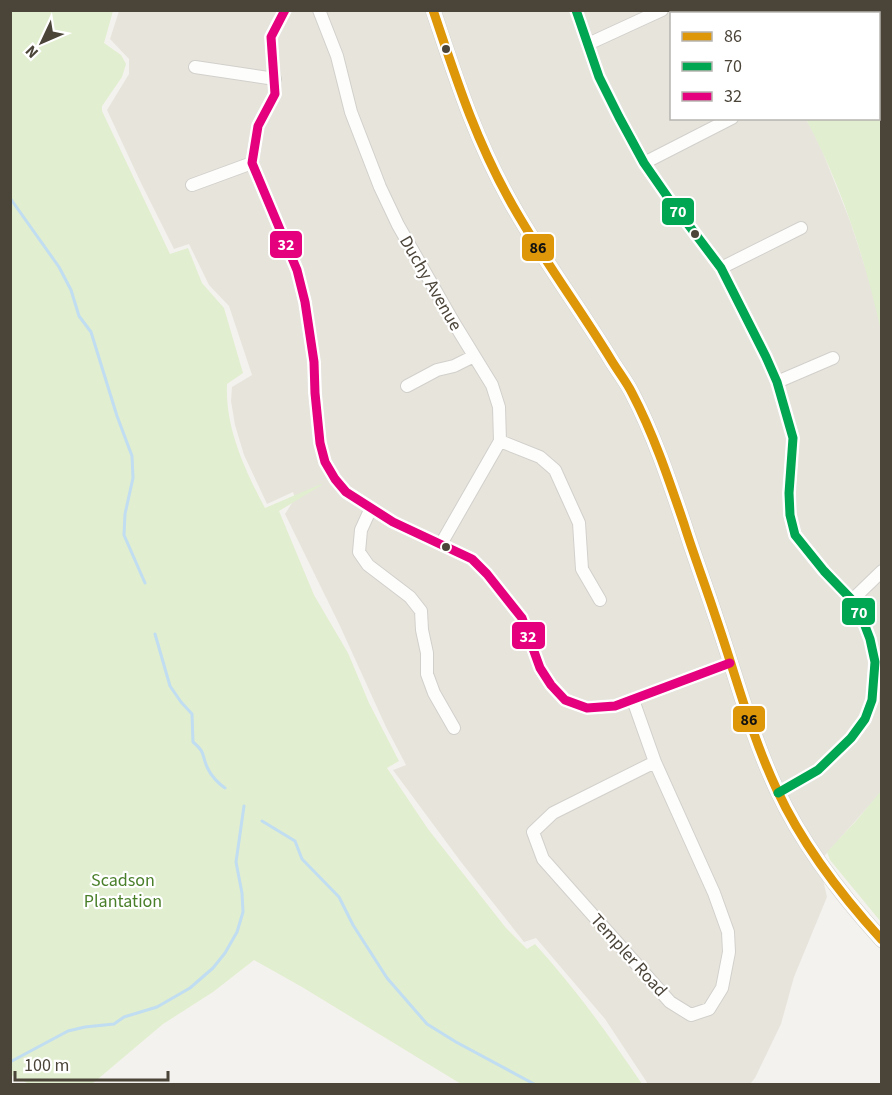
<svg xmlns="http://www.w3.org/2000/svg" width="892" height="1095" font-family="'Source Sans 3',sans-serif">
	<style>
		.residential { fill: #e7e4dc }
		.green { fill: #e1eecf }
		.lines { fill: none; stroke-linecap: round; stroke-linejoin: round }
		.stream { stroke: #c0ddf1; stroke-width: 3 }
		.minor-casing { stroke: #d2d0cb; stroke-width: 14 }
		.tertiary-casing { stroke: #d2d0cb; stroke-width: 16 }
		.minor { stroke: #fdfdfc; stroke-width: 12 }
		.tertiary { stroke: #fdfdfc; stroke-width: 15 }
		.bus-1-casing { stroke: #fff; stroke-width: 14 }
		.bus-2-casing { stroke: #fff; stroke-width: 14 }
		.bus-3-casing { stroke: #fff; stroke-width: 14 }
		.bus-1 { stroke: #dd9709; stroke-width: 9 }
		.bus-2 { stroke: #00a651; stroke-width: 9 }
		.bus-3 { stroke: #e5007d; stroke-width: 9 }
		.bus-dot { fill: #4b4439; stroke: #fff; stroke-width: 2 }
		.labels { text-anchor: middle; stroke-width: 4.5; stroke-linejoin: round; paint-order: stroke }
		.street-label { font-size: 18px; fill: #4b4439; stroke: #fff }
		.park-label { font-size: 18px; fill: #4a7f2a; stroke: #fff }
		.line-badge { stroke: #fff; stroke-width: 2 }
		.badge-label { font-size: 16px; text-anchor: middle; font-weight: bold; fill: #fff }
		.pale-badge-label { font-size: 16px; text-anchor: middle; font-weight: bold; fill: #111 }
	</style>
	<rect width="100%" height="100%" fill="#f4f2ee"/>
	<!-- residential -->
	<path class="residential" d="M119,11H750L752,13L672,14V118L806,119L819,143L850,221L873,291L882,331V791L819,862L827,897L794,977L781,1024L755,1078L750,1084H648L605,1019L536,938L524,942L461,862L393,770L406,765L386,727L340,626L285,514L295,498L293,492L267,504L244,455L235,425L231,401L232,387L252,375L229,306L209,285L189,244L174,249L141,183L107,110L129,74V59L110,39Z"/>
	<!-- green -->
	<path class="green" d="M10,11H113L104,43L121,55L126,64L122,77L102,106V111L170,254L188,248L202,283L224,308L243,373L227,384C225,428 245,470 265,508L321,484L322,485L279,511L314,595L348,653L369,703L399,761L387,768L428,829L506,928L527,949L535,944C575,988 609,1035 642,1084H461L302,987L254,960L213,992L163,1024L92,1084H29L11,1075Z
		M879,27L882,31L881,331C865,258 841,185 806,119L878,118Z
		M881,791V922L830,860L827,852L856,821Z"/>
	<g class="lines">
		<!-- stream -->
		<path class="stream" d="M10,198L59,267L71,290L79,316L91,332L117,416L132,456L133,478L125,514L124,535L145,583
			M155,634L170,686L181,702L192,714L193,742C207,754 201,755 208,769C212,777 218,783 225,788
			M262,821L295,841L302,859L339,897L353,925L387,978L427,1024L456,1042L534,1084
			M10,1062L68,1031L85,1027L114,1024L124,1017L157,1007L190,988L213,968L225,953L237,932L243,912L242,893L236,862L244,806"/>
		<!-- minor casing -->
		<g class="minor-casing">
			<path id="minor" d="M285,10L271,37L275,94L258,126L252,163L297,270L305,302L314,362L315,393L320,443L325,462L335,479L346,492L393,522L472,559L487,574L522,618L540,668L551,685L565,700L587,708L615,706L730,663
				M319,10L337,56L351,112L380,187L398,225L454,323L492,385L499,407L500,441L441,544
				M576,10L599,77L619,117L644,163L669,199L721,268L766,357L777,382L793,438L789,493L790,515L795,535L824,571L852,600L862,618L870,639L875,662L872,700L865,719L851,738L818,770L778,793
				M588,44L662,10
				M195,67L275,79
				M644,163L732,118
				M192,185L252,163
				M721,268L801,228
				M777,382L833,358
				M407,386L437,370L454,366L474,356
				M500,441L540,457L555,470L579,523L582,569L600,600
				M371,508L361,530L359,552L368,565L410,597L421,611L422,630L427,653V674L434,693L454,728
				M852,600L882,571
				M633,700L655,762L714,893L728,932L729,952L722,988L709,1009L691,1015L670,1002L543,859L533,832L553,813L655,762"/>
		</g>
		<!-- tertiary casing -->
		<g class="tertiary-casing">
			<path id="tertiary" d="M433,10C456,78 474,136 509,199C539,254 577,304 610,358C617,370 626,381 632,393C654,435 669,480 684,524C694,556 706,587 716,618C736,676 751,735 777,790C803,846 841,895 882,940"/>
		</g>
		<!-- minor -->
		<use href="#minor" class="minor"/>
		<!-- tertiary -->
		<use href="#tertiary" class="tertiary"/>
		<!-- bus-1 casing -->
		<g class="bus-1-casing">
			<path id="bus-1" d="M433,10C456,78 474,136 509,199C539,254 577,304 610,358C617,370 626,381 632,393C654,435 669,480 684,524C694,556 706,587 716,618C736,676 751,735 777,790C803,846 841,895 882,940"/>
		</g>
		<!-- bus-2 casing -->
		<g class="bus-2-casing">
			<path id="bus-2" d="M576,10L599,77L619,117L644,163L669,199L721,268L766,357L777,382L793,438L789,493L790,515L795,535L824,571L852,600L862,618L870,639L875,662L872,700L865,719L851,738L818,770L778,793"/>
		</g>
		<!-- bus-3 casing -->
		<g class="bus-3-casing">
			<path id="bus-3" d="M285,10L271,37L275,94L258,126L252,163L297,270L305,302L314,362L315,393L320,443L325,462L335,479L346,492L393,522L472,559L487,574L522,618L540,668L551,685L565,700L587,708L615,706L730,663"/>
		</g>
		<!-- bus-1 -->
		<use href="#bus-1" class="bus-1"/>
		<!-- bus-2 -->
		<use href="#bus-2" class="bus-2"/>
		<!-- bus-3 -->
		<use href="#bus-3" class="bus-3"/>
	</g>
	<!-- markers -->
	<g class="bus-dot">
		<circle cx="446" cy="49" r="5"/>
		<circle cx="695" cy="234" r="5"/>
		<circle cx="446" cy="547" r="5"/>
	</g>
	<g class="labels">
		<!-- street labels -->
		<g class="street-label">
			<text transform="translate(431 283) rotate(60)" y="6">Duchy Avenue</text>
			<text transform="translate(629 955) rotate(48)" y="6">Templer Road</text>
		</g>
		<!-- park labels -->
		<g class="park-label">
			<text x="123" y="886">Scadson<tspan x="123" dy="21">Plantation</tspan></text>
		</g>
	</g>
	<g class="line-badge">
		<rect x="661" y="197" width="34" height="29" rx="6" fill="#00a651"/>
		<rect x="269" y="230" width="34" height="29" rx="6" fill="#e5007d"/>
		<rect x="521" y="233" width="34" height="29" rx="6" fill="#dd9709"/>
		<rect x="841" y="597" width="35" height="29" rx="6" fill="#00a651"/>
		<rect x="511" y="621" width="35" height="29" rx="6" fill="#e5007d"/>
		<rect x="732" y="705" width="34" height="28" rx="6" fill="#dd9709"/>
	</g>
	<g class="badge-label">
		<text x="678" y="217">70</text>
		<text x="286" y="250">32</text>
		<text x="859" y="618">70</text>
		<text x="528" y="642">32</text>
	</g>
	<g class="pale-badge-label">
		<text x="538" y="253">86</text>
		<text x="749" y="725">86</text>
	</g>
	<!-- border -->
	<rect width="892" height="1095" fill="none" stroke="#4b4439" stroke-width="24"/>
	<!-- legend -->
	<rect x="670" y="12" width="210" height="108" fill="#ffffff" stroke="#b7b4b0" stroke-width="1.5"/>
	<rect x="682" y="32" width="30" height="9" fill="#dd9709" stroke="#b7b4b0" stroke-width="1.5"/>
	<text x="724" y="42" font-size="18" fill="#4b4439">86</text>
	<rect x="682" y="62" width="30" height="9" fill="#00a651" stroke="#b7b4b0" stroke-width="1.5"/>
	<text x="724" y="72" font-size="18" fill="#4b4439">70</text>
	<rect x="682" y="92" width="30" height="9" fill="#e5007d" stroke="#b7b4b0" stroke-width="1.5"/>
	<text x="724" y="102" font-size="18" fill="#4b4439">32</text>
	<!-- north arrow -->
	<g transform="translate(42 42) rotate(226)" stroke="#ffffff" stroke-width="4.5" paint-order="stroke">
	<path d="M0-4.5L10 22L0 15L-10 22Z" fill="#4b4439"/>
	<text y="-9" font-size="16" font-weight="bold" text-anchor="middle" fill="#4b4439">N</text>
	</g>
	<!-- scale -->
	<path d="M15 1071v9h153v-9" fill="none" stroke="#4b4439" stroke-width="3"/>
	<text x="24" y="1071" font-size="18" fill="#4b4439" stroke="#ffffff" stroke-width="4.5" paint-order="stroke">100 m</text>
</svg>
